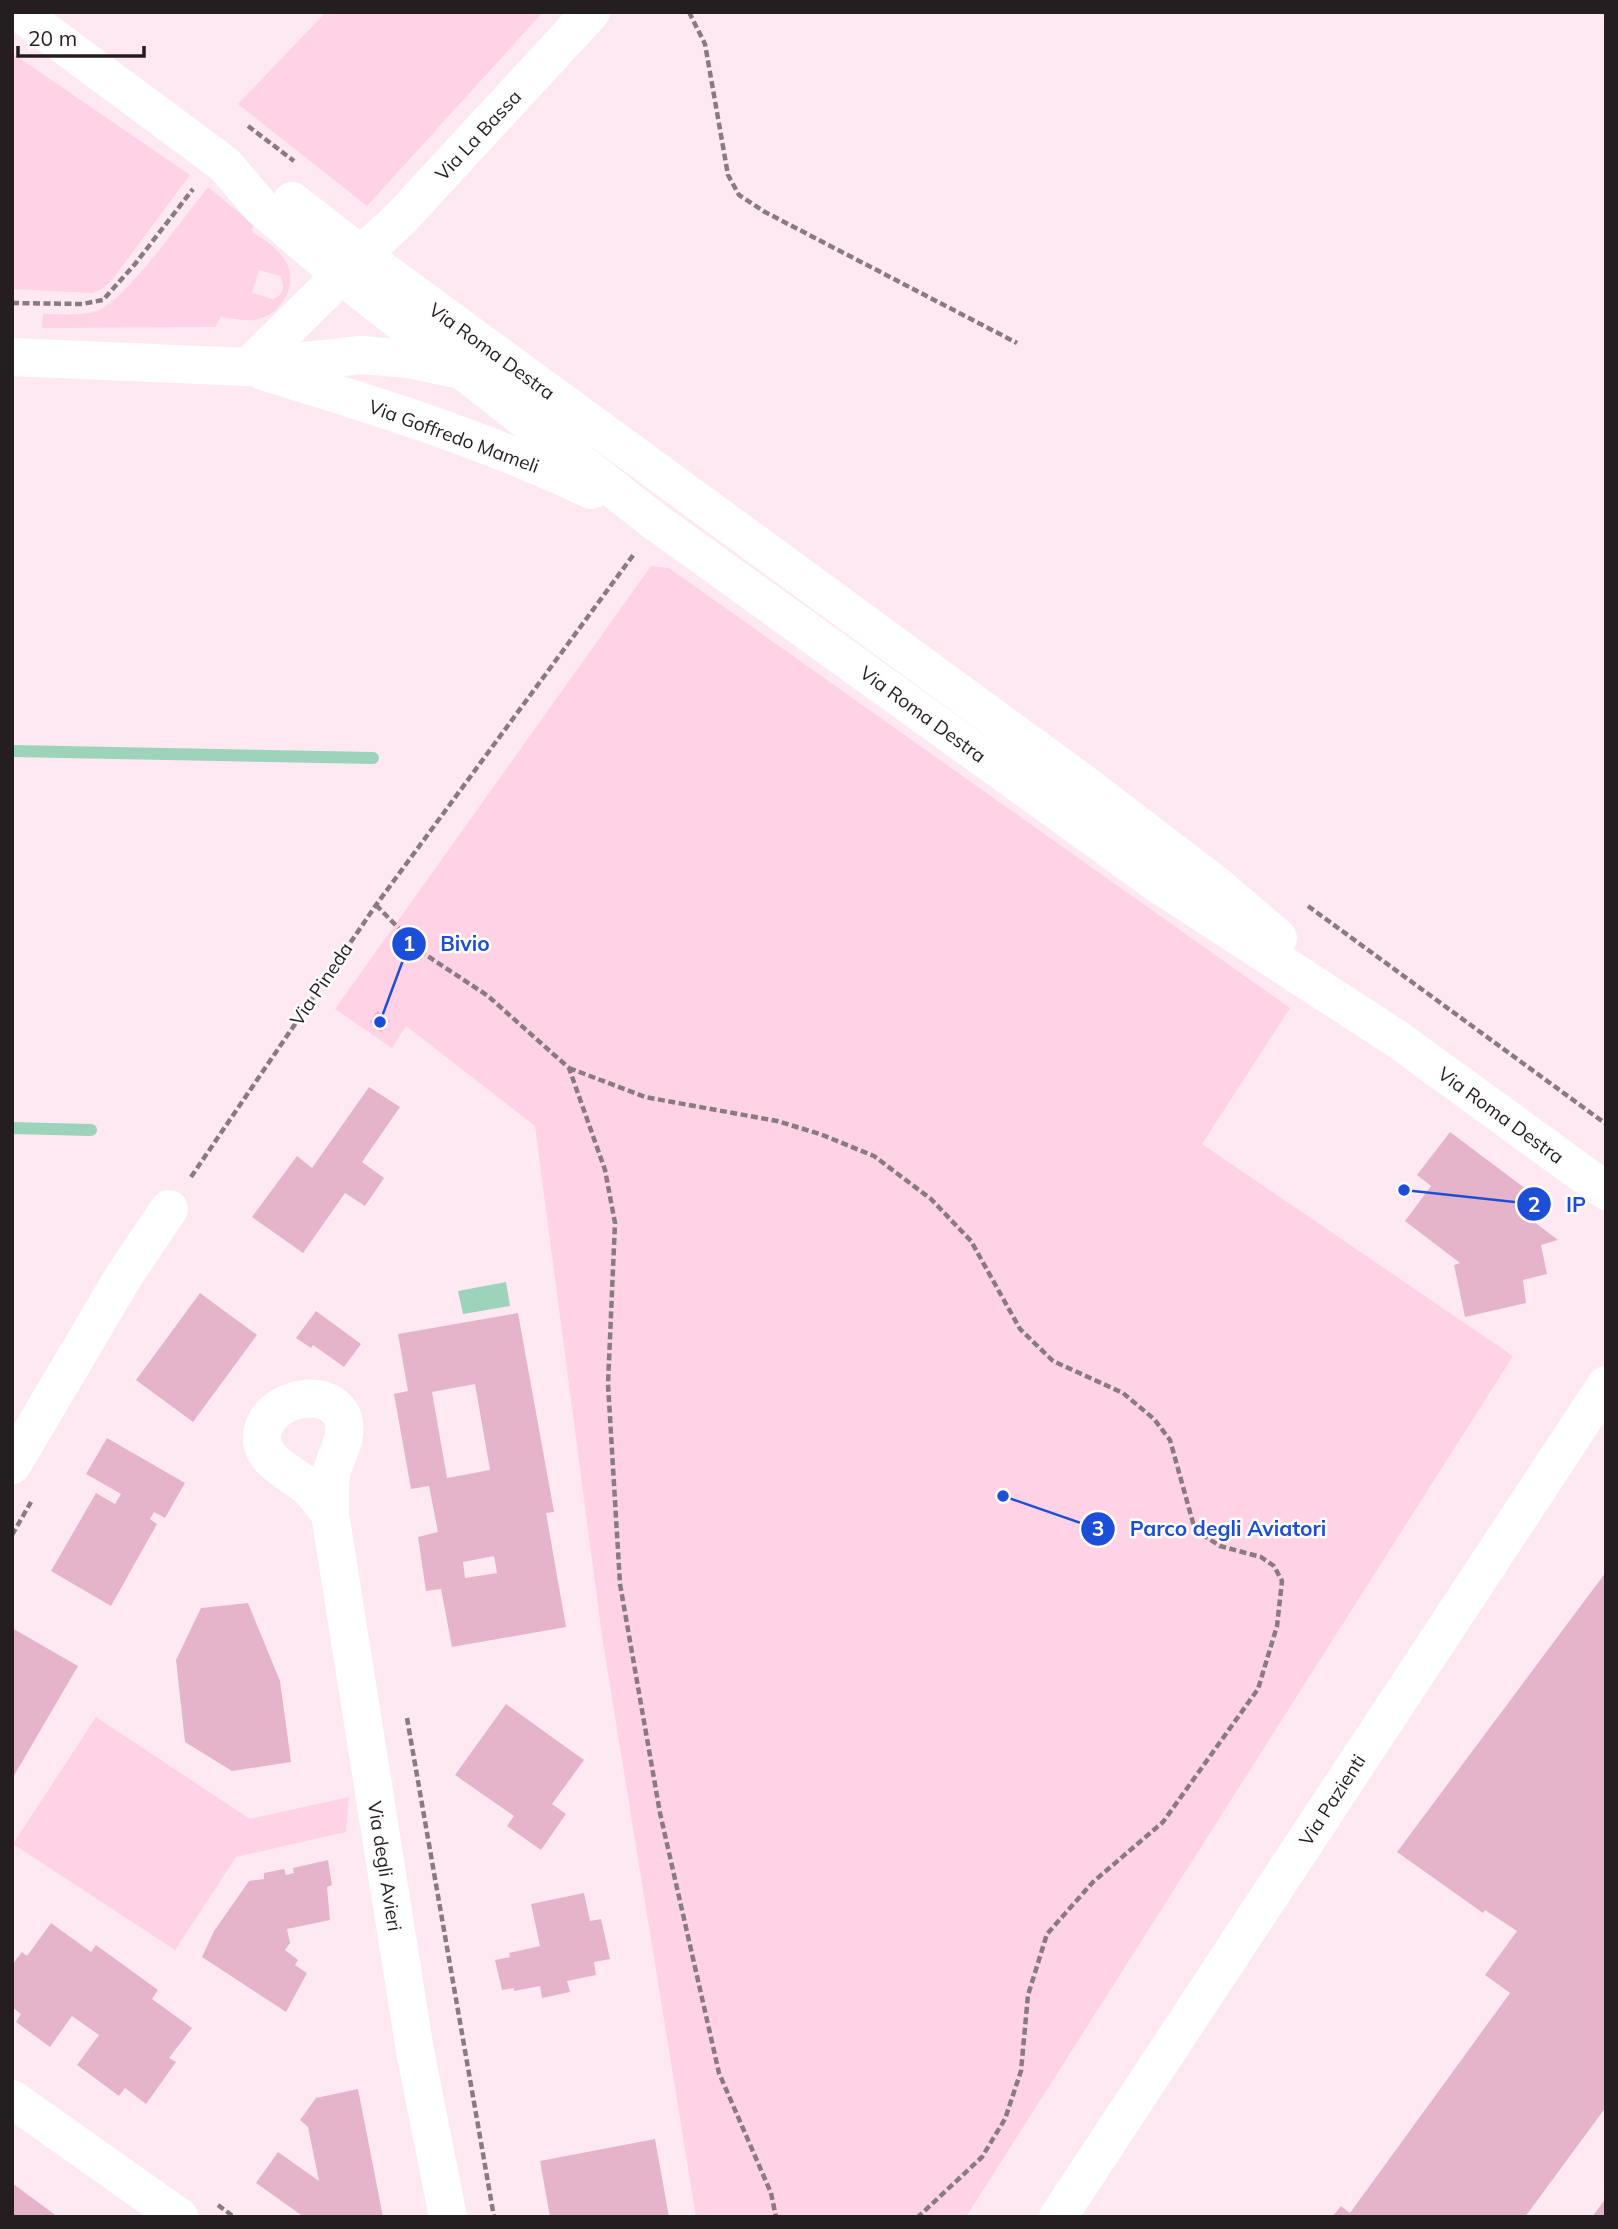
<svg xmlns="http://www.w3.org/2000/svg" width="1618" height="2229" font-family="Mulish,sans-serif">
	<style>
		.green { fill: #ffd2e5; fill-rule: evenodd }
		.water { fill: #9dd3bb }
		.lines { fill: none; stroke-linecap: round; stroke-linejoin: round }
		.stream { stroke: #9dd3bb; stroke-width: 12 }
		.building { fill: #e6b4ca; fill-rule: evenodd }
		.path { stroke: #897b81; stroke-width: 4.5; stroke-dasharray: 7 3.5; stroke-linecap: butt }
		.minor { stroke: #fff; stroke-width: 38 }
		.tertiary { stroke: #fff; stroke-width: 38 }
		.labels { text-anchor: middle; stroke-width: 5; stroke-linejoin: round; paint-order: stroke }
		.street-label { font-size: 19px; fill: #251e21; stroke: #fdfdfd }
		.leader { fill: none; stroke: #1d4ed8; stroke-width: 2.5 }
		.callout-dot { fill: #1d4ed8; stroke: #fdfdfd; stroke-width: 2.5 }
		.mark-label { font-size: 21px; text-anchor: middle; font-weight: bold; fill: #fff }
		.callout-label { font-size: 21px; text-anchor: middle; font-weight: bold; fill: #1d4ed8; stroke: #fdfdfd; stroke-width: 5; stroke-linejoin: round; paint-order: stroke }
	</style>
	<rect width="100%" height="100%" fill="#fee9f2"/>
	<!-- green -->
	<path class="green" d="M326,12H543L367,206L238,104Z
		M12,53L190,175L112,280L102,289L92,293L12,289Z
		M208,187L253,224L252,232C265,240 281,250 288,266C297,289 279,317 254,320C244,321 231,318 221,317L215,327L42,328L43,314C60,314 81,316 97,311C123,303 188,212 208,187ZM259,270L280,276C285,286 284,295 273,299L252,293Z
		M651,566L669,568L1290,1008L1202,1144L1513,1356L966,2217H696L602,1636L535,1126L406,1026L392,1048L335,1009Z
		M96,1717L250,1819L349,1797L346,1832L236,1857L175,1950L13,1844Z"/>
	<!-- water -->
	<path class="water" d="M506,1282L510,1306L463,1314L458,1291Z"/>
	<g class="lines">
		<!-- stream -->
		<path class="stream" d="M12,751L373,758
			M12,1128L91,1130"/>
	</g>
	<!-- building -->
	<path class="building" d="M377,1011L390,1021L381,1032L370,1022Z
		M369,1087L400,1107L362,1162L384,1178L365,1206L345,1193L303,1253L252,1217L297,1156L312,1168Z
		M1450,1132L1538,1198L1525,1215L1558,1240L1541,1245L1547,1274L1523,1280L1526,1303L1465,1317L1454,1265L1460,1263L1405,1221L1431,1186L1417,1175Z
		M200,1293L257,1335L193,1422L136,1380Z
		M316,1311L361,1344L344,1367L313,1345L311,1348L296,1338Z
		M518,1313L554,1512L546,1513L566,1627L452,1647L441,1589L426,1591L418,1537L438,1532L429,1486L411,1489L394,1394L408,1391L398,1334ZM475,1384L490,1470L447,1478L432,1392ZM494,1556L497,1573L465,1578L463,1562Z
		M107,1438L185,1483L165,1518L154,1512L150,1519L157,1524L111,1606L51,1571L96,1493L115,1504L121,1494L86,1474Z
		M1606,1572V2107L1525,2217H1332L1341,2206L1350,2213L1510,1993L1485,1975L1517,1931L1485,1910L1483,1913L1397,1852Z
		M248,1603L280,1681L291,1762L232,1771L185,1742L176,1660L201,1608Z
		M12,1628L78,1666L12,1779Z
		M506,1704L584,1760L552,1804L566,1814L541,1850L507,1826L514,1816L455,1775Z
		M328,1860L332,1885L327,1887L330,1920L287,1929L290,1943L285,1950L298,1960L295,1965L307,1973L286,2012L202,1957L214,1931L249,1881L264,1879V1873L284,1869L286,1875L294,1873L293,1868Z
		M584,1893L590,1921L601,1919L610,1959L594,1962L596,1975L567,1981L570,1992L542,1998L540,1986L514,1991V1988L502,1990L495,1960L510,1957L509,1953L540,1946L531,1904Z
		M51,1923L91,1952L96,1945L158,1990L152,1999L192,2028L169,2058L176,2062L146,2104L125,2088L119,2096L77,2065L99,2035L72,2016L50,2047L16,2022L21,2014L12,2007V1965L22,1952L27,1956Z
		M358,2089L383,2217H304L256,2183L278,2152L319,2181L308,2127L300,2120L316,2098Z
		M655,2139L669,2217H550L540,2161Z
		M12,2183L58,2217H12Z
		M1606,2198V2217H1592Z"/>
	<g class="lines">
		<!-- path -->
		<path class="path" d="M689,12L705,44L728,175L739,195L765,212L1017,343
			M248,126L294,161
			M12,303L82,304L103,300L135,264L193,189
			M376,905L423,953L488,996L569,1068L605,1170L615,1223L608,1384L620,1584L660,1813L719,2073L771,2193L776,2217
			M1308,906L1606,1124
			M569,1068L645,1097L777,1121L820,1134L874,1156L931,1199L971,1241L1020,1329L1053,1361L1123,1393L1154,1419L1170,1440L1195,1530L1220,1546L1261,1557L1274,1566L1282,1581L1277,1626L1258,1689L1163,1822L1093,1882L1047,1934L1028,1995L1021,2071L1005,2119L982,2157L918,2217
			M191,1177L376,905L634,554
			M12,1535L31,1502
			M407,1718L494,2217
			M218,2205L234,2217"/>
		<!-- minor -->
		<path class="minor" d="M361,255L401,218L591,12
			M12,1465L125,1274L169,1209
			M330,1514C324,1506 317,1496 310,1489C293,1472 255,1461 263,1430C271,1397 331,1385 343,1419C349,1436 336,1455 332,1471C329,1486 330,1499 330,1514L415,2051L448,2217
			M12,2099L179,2217
			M1058,2217L1606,1385"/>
		<!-- tertiary -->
		<path class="tertiary" d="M19,12L216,158L225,165L261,207L341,275L653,520L1160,885L1397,1039L1606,1191
			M292,201L361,255L1084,784L1215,884L1278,938
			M12,357L248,367L361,355L408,359L456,369
			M248,367L359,258
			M263,371C374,405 487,440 591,490"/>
	</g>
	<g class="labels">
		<!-- street labels -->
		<g class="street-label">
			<text transform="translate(478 135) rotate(-47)" y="7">Via La Bassa</text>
			<text transform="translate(492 351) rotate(36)" y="7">Via Roma Destra</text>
			<text transform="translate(454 436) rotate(20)" y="7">Via Goffredo Mameli</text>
			<text transform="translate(923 714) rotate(36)" y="7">Via Roma Destra</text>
			<text transform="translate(321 984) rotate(-56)" y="7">Via Pineda</text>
			<text transform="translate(1501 1115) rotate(36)" y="7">Via Roma Destra</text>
			<text transform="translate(1332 1800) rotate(-57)" y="7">Via Pazienti</text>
			<text transform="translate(385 1866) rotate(81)" y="7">Via degli Avieri</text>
		</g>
	</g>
	<!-- callouts -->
	<path class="leader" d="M380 1022L409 944M1404 1190L1534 1204M1003 1496L1098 1529"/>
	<g class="callout-dot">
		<circle cx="380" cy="1022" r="7"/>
		<circle cx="1404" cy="1190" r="7"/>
		<circle cx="1003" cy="1496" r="7"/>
		<circle cx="409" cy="944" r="18"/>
		<circle cx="1534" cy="1204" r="18"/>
		<circle cx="1098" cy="1529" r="18"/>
	</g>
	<g class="mark-label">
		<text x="409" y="951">1</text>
		<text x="1534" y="1212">2</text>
		<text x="1098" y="1536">3</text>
	</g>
	<g class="callout-label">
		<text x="465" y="951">Bivio</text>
		<text x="1576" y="1212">IP</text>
		<text x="1228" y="1536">Parco degli Aviatori</text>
	</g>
	<!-- border -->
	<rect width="1618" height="2229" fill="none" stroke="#251e21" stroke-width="28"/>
	<!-- scale -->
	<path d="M18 46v10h126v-10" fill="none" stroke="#251e21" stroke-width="3.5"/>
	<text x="28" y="46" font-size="21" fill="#251e21" stroke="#fdfdfd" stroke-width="5" paint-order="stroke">20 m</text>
</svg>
